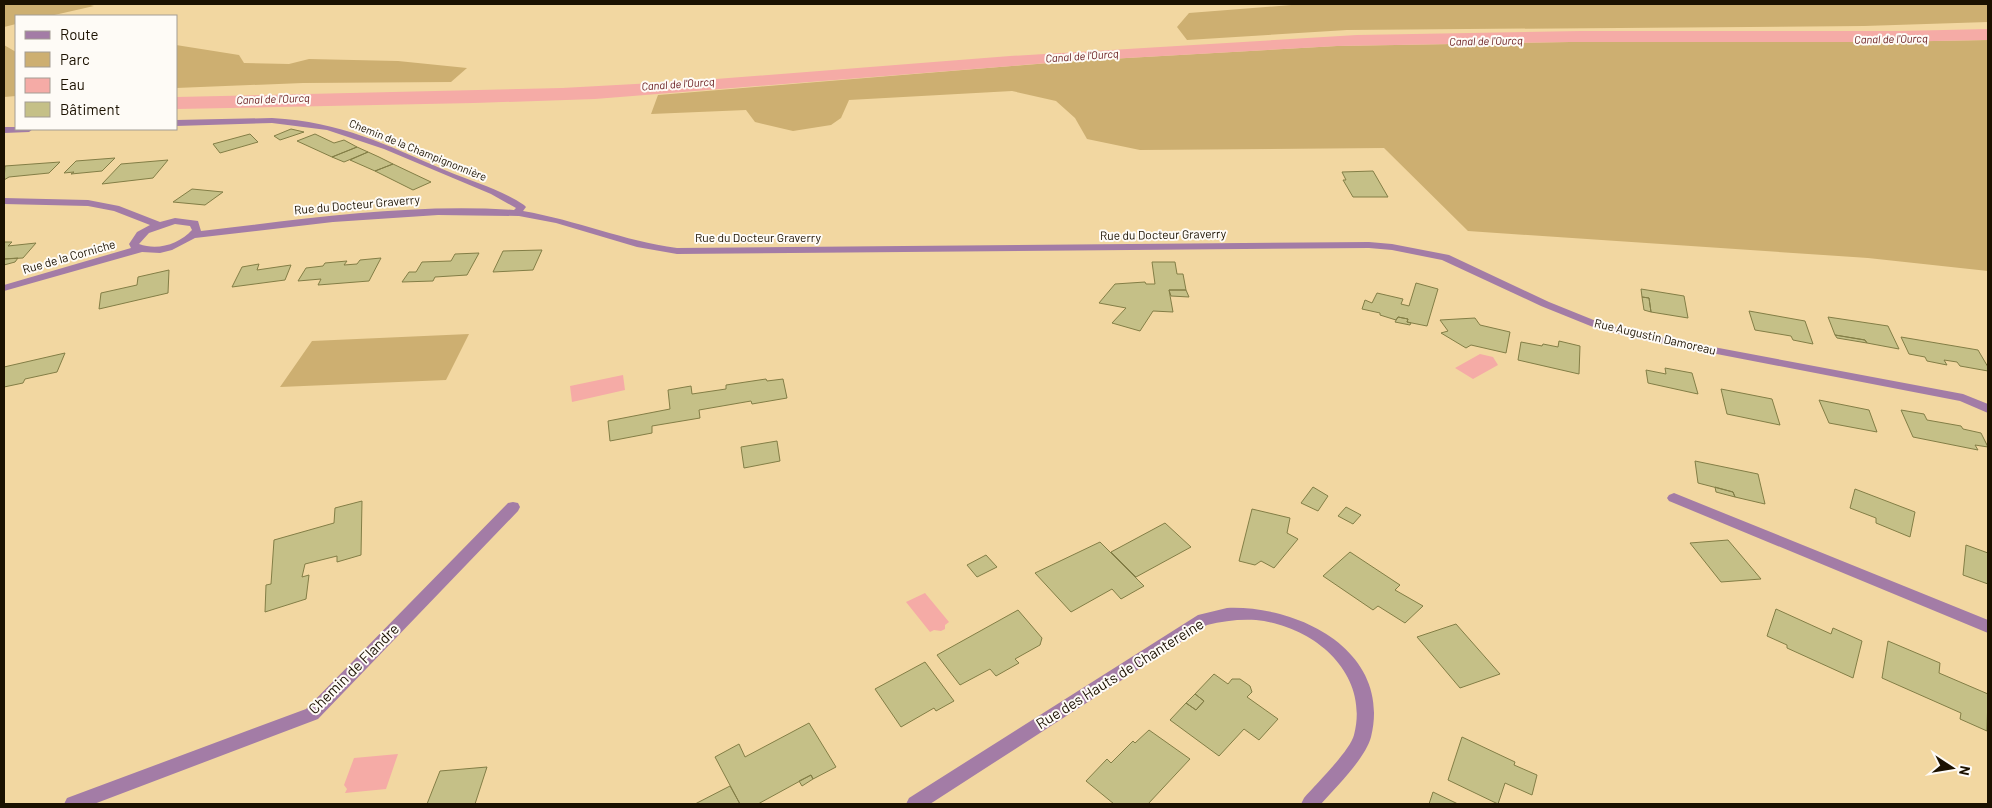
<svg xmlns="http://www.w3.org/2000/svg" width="1992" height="808" font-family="Barlow,sans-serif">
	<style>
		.green { fill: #cdaf71 }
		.water { fill: #f5aba6 }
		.building { fill: #c5c087; stroke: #837e46 }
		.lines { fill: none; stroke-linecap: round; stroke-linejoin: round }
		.minor { fill: #a37ca6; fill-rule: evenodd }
		.labels { text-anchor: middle; stroke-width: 4; stroke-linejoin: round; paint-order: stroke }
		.far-water-label { font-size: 11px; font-style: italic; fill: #631316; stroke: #fefbf6 }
		.far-street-label { font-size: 11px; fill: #1b1100; stroke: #fefbf6 }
		.street-label { font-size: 12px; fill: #1b1100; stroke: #fefbf6 }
		.near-street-label { font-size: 15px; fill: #1b1100; stroke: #fefbf6 }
	</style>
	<rect width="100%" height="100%" fill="#f2d7a1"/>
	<!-- green -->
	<path class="green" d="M4,4H87L94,6L50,16H16V24L4,27Z
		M1304,4H1988V22L1864,26L1347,30L1187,40L1177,27L1189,13Z
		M1988,40V271L1868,258L1468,231L1384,148L1140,150L1087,139L1075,118L1056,101L1012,91L849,100L841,118L831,125L793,131L755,122L746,110L651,114L658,95L1074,61L1337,46L1570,42H1880Z
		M4,45L16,52V96L4,97Z
		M176,45L239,55L244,63L289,64L309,59L398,61L467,68L451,82L303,83L176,88Z
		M469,334L446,380L280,387L312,341Z"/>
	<!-- water -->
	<path class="water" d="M1988,29V40L1880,42H1570L1337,46L1074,61L595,99L474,103L176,109V97L562,88L690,81L1010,56L1357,35L1581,31H1899Z
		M1480,354L1493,357L1498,365L1473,379L1455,368Z
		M623,375L625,390L572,402L570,386Z
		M925,593L949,622L945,625V629L941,631L934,630L930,632L906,602Z
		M398,754L386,789L345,793L347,789L344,785L354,758Z"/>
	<!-- building -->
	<path class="building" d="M291,129L304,132L280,140L274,136Z
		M250,134L258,142L220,153L213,144Z
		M315,134L334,143L344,140L357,147L332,157L297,141Z
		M357,147L368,152L344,162L332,157Z
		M368,152L379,157L393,164L375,171L350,160Z
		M115,158L102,171L71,174L74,172L64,173L76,161Z
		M168,160L153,178L102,184L121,164Z
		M60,162L49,173L9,177L4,180L5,166Z
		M393,164L431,182L413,190L375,171Z
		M1373,171L1388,197H1353L1343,180H1346L1342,172Z
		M192,189L223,192L205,205L173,202Z
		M4,242H12L8,246L36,243L23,258L4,259Z
		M542,250L533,270L493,272L503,251Z
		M479,253L467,275L435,277L433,281L402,282L409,272H416L422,262L451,261L455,254Z
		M18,258L15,262L4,265V259Z
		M381,258L369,281L318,285L321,279L298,281L306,268L323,266L325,263L347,261L344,265L357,264L360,260Z
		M1152,262H1175L1177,274H1183L1186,290H1169L1173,312L1153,311L1140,331L1112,323L1126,308L1099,303L1115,284L1145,282L1146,284H1155Z
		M259,264L257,270L291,265L285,280L232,287L242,267Z
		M169,270L168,293L99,309L101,293L137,285L138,277Z
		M1416,283L1438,289L1427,326L1407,322L1408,319L1398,317L1396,320L1380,315V313L1362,309L1365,300L1372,303L1377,293L1403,299L1401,304L1409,306Z
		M1641,289L1684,296L1688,318L1651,312L1649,298L1642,297Z
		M1169,290H1186L1189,297L1171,296Z
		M1642,297L1649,298L1651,312L1644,310Z
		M1749,311L1805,321L1813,344L1793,340L1791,336L1755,330Z
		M1398,317L1408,319L1407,322L1411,323L1410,325L1395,322Z
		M1828,317L1888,326L1899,349L1867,343L1865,340L1835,335Z
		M1475,318L1480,325L1510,332L1506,353L1471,345L1466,348L1441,333L1448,331L1440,320Z
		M1835,335L1865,340L1867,343L1837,338Z
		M1901,337L1978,350L1988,367V371L1960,366L1957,362L1944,360L1947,365L1927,361L1925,357L1909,354Z
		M1559,341L1580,346L1579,374L1518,360L1521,342L1542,346L1543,344L1558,347Z
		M65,353L57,372L25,379L23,383L4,387V367Z
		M1665,368L1692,373L1698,394L1648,383L1646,370L1666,374Z
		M766,379L767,381L783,379L787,398L752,404L751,401L699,410L700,418L652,426V433L610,441L608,421L670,409L668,390L691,386L692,394L726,389V385Z
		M1721,389L1772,399L1780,425L1727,414Z
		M1819,400L1869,410L1877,432L1829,423Z
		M1901,410L1924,414L1927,420L1961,426L1963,429L1981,433L1988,447L1975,445L1978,450L1913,437Z
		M777,441L780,461L744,468L741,447Z
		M1695,461L1758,474L1765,504L1735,497L1733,492L1698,483Z
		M1313,487L1328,496L1318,511L1301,503Z
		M1715,487L1733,492L1735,497L1716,492Z
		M1855,489L1915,512L1910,537L1876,523V518L1850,508Z
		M362,501L361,555L337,562V556L305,564L302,577L309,575L306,599L265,612L266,585L271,584L274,540L334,523L335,508Z
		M1346,507L1361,515L1353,524L1338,516Z
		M1252,509L1290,518L1287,533L1298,539L1274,568L1261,561L1255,565L1239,561Z
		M1165,523L1191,547L1136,577L1111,552Z
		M1728,540L1761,579L1721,582L1690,543Z
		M1100,542L1144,586L1121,599L1112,589L1071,612L1035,573Z
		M1966,545L1988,553V584L1963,575Z
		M1350,552L1400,585L1395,590L1423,606L1405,623L1378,606L1373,610L1323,576Z
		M986,555L997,567L977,577L967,565Z
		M1776,609L1831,634L1833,628L1862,641L1853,678L1787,648V645L1767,636Z
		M1018,610L1042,638L1040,645L1015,659L1019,663L996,676L990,669L960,685L937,655Z
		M1456,624L1500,674L1460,688L1417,637Z
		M1888,641L1940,663L1939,673L1988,694L1987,731L1960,719L1961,713L1882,678Z
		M925,662L954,701L936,711L934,708L901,727L875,689Z
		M1214,674L1228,684L1232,679H1240L1250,686L1252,692L1247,697L1278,719L1259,740L1244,729L1219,756L1170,720L1186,703L1196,710L1204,701L1195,694Z
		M1195,694L1204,701L1196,710L1186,703Z
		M809,723L836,767L813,779L811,775L758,804H740L715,757L739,744L745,757Z
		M1149,730L1190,759L1148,804H1114L1086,781L1107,759L1111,763L1133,741L1135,743Z
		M1462,737L1515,762L1514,765L1537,775L1532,795L1505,783L1498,804L1448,780Z
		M487,767L475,804H427L440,771Z
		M811,775L813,779L802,786L799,781Z
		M730,786L740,804H695Z
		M1433,792L1458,804H1429Z"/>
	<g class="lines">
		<!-- minor -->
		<path class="minor" d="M272,118C342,122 384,144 447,171C473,182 500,189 524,205L526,207L523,211C576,220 624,241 677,248L1369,242L1392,244L1449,255L1549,302L1601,323L1639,333L1963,394L1988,404V413L1960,401L1634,338L1593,327L1541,306L1442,260L1392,250L1369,248L677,254L637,247L556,223L519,216L438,215L333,222L195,238L172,250L160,253L142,252L4,291V285L131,248L129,244L137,232L150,225L114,211L88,206L4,204V198L88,200L119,206L160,222L175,218L198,221L201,231C305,219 410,203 514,210L516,208L491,194L384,149L327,130L272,123L176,126V120ZM175,224L190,226L192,230C179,244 158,251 139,244L149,233Z
			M4,127H16V129H33L29,132L4,133Z
			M1674,493L1988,620V633L1669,501L1667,498L1669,495Z
			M513,502L518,503L520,507L518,511L318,719L94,804H64L67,798L306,709L508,503Z
			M1227,608C1299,605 1392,651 1371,737C1365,759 1336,787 1321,804H1301L1304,798C1315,785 1350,751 1354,735C1370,673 1314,626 1256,620C1239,619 1223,621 1207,625L930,804H906L909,798L1198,615Z"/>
	</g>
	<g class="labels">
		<!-- far-water labels -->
		<g class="far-water-label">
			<text transform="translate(1891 39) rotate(-1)" y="4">Canal de l'Ourcq</text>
			<text transform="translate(1486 41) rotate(-1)" y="4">Canal de l'Ourcq</text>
			<text transform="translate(1082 56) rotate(-4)" y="4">Canal de l'Ourcq</text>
			<text transform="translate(678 84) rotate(-4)" y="4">Canal de l'Ourcq</text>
			<text transform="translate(273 99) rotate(-2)" y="4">Canal de l'Ourcq</text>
		</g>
		<!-- far-street labels -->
		<g class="far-street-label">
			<text transform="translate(418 150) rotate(22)" y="4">Chemin de la Champignonnière</text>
		</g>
		<!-- street labels -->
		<g class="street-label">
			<text transform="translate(357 205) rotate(-5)" y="4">Rue du Docteur Graverry</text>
			<text transform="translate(1163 235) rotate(-1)" y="4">Rue du Docteur Graverry</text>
			<text x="758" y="242">Rue du Docteur Graverry</text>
			<text transform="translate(69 257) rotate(-16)" y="4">Rue de la Corniche</text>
			<text transform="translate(1655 337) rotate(13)" y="4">Rue Augustin Damoreau</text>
		</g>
		<!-- near-street labels -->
		<g class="near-street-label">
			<text transform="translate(354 669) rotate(-45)" y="5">Chemin de Flandre</text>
			<text transform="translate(1120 674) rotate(-32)" y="5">Rue des Hauts de Chantereine</text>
		</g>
	</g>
	<!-- border -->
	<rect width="1992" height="808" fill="none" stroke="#1b1100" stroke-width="10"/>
	<!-- legend -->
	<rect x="15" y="15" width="162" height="115" fill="#fefbf6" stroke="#a39d94"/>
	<rect x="25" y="31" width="25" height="8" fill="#a37ca6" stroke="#a39d94"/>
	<text x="60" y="40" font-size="15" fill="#1b1100">Route</text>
	<rect x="25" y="52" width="25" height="15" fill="#cdaf71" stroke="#a39d94"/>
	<text x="60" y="65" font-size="15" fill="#1b1100">Parc</text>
	<rect x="25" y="78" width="25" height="15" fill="#f5aba6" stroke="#a39d94"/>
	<text x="60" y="90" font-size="15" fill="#1b1100">Eau</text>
	<rect x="25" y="102" width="25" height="15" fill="#c5c087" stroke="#a39d94"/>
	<text x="60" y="115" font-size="15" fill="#1b1100">Bâtiment</text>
	<!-- north arrow -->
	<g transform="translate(1952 768) rotate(102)" stroke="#fefbf6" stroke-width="4" paint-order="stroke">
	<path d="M0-4L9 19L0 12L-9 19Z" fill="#1b1100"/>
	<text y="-8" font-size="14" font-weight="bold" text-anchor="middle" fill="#1b1100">N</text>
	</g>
</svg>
